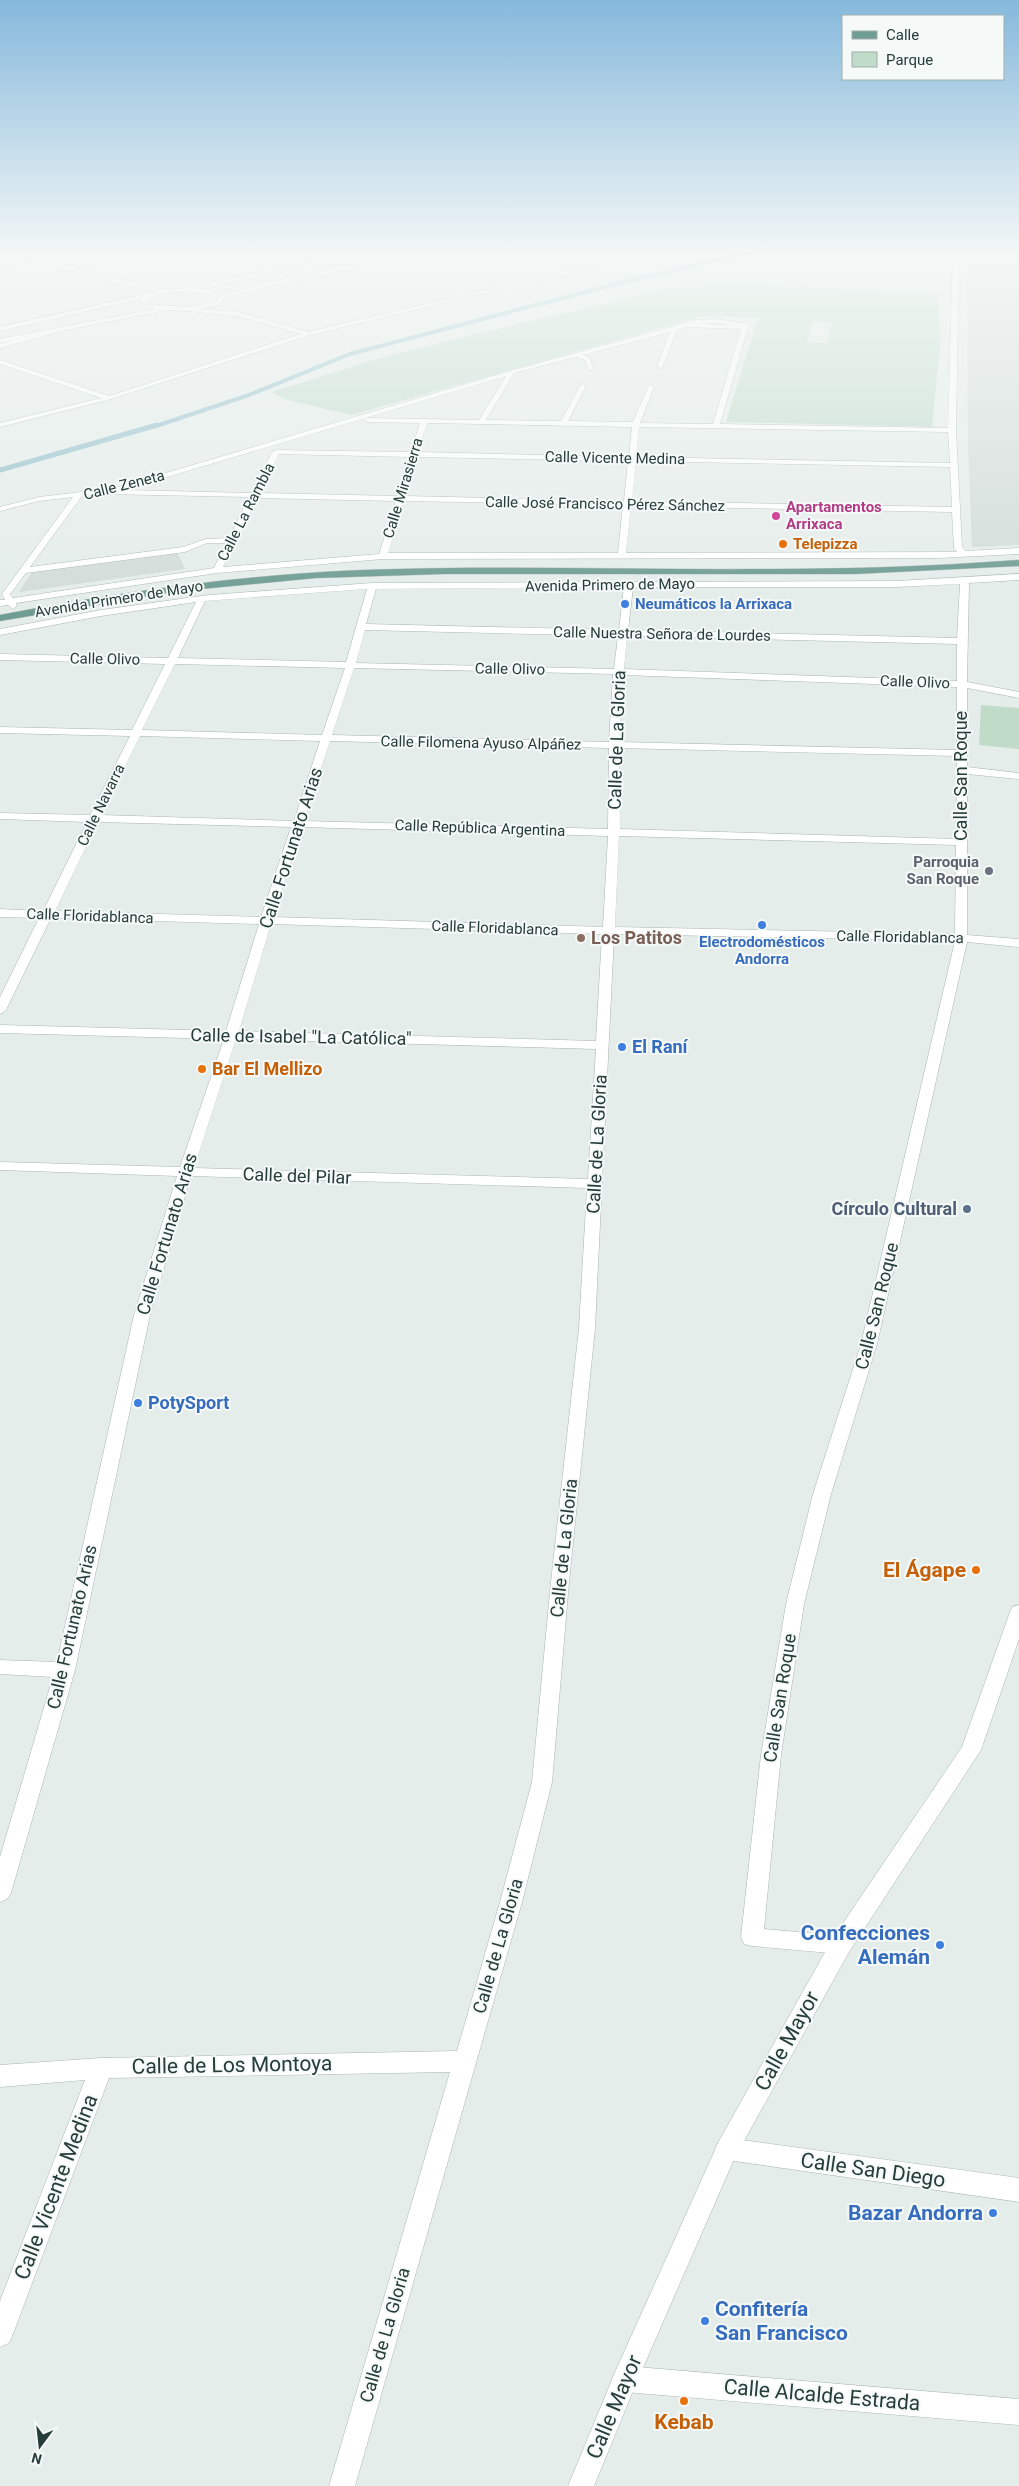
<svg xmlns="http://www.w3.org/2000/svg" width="1019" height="2486" font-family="Roboto,sans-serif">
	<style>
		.built { fill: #d3dcd9 }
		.green { fill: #c1dbc9; fill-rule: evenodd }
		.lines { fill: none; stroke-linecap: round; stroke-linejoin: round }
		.stream-far1 { stroke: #94c0cb; stroke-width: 4 }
		.stream { stroke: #94c0cb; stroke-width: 5 }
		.minor-casing { stroke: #a8b5b1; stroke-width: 1 }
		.tertiary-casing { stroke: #a8b5b1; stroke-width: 1 }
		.primary-casing { stroke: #c2c9c7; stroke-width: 1 }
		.minor { fill: #fff; fill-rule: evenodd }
		.tertiary { fill: #fff; fill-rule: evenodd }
		.primary { fill: #6f9d93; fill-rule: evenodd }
		.hotel-dot { fill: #d1479c; stroke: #f5f9f8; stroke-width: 2 }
		.food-dot { fill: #e8710a; stroke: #f5f9f8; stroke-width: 2 }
		.shop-dot { fill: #3f7fe0; stroke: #f5f9f8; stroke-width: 2 }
		.worship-dot { fill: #6b7280; stroke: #f5f9f8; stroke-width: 2 }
		.education-dot { fill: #8d6e63; stroke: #f5f9f8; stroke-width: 2 }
		.service-dot { fill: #5c6f8a; stroke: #f5f9f8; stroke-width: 2 }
		.labels { text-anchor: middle; stroke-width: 4; stroke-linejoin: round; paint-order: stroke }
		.far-street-label { font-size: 15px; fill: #263d38; stroke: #f5f9f8 }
		.far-hotel-label { font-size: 15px; font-weight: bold; fill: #b23c85; stroke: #f5f9f8; text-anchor: start }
		.far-food-label { font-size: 15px; font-weight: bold; fill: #c56008; stroke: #f5f9f8; text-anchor: start }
		.far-shop-label { font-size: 15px; font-weight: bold; fill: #366cbe; stroke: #f5f9f8; text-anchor: start }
		.far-worship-label { font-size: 15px; font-weight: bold; fill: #5b616d; stroke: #f5f9f8; text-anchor: end }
		.street-label { font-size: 18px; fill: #263d38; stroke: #f5f9f8 }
		.education-label { font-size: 18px; font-weight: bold; fill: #785e54; stroke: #f5f9f8; text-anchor: start }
		.shop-label { font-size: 18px; font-weight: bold; fill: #366cbe; stroke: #f5f9f8; text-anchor: start }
		.food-label { font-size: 18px; font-weight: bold; fill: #c56008; stroke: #f5f9f8; text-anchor: start }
		.service-label { font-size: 18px; font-weight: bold; fill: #4e5e75; stroke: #f5f9f8; text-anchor: end }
		.near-food-label { font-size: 21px; font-weight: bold; fill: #c56008; stroke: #f5f9f8; text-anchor: end }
		.near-shop-label { font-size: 21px; font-weight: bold; fill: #366cbe; stroke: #f5f9f8; text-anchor: end }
		.near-street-label { font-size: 21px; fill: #263d38; stroke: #f5f9f8 }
	</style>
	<rect width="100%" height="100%" fill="#e5edea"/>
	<!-- built -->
	<path class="built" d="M972,251H1019V545L972,547L968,445L967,253Z
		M177,552L185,569L19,592L32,572Z"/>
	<!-- green -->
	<path class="green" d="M731,284L938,294L940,346L932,427L726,422L758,318L703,316L351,415L284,399L272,392L370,361L471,335L668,289ZM813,322L832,323L827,343L807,342Z
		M981,705L1019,708V749L979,745Z"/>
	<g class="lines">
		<!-- stream-far1 -->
		<path class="stream-far1" d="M153,427L249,395L350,354L616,284L753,251"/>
		<!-- stream -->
		<path class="stream" d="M0,470L157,425"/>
		<!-- minor casing -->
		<g class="minor-casing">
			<path id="minor" d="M50,251H59L40,258L129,282L171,291L168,293L128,286L35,260L0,272V268Z
				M262,251C279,251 297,262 313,261C333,260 351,251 372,251L181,292L178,290L304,263Z
				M650,251H660L310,335L111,399L0,427V423L101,398L0,364V360L109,396L301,334L238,316L187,311L185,308L238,312L308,332Z
				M953,251H959L956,430L962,547L966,551L1019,548V554L939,558L383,559L217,573L16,603L17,606L13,609L8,605L0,606V600H5L2,594L73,497L39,501L0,511V507L39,497L115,488L510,371L697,320L716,319L749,324L720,424L948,428ZM716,323L735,325L702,324ZM687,327L741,329L713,424L640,423L654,387L651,385L648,387L633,422L568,421L586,386L583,384L580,386L561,421L486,420L514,373L576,357L584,359L589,370H593L590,358L583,355L670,332L657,367L662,368L677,330ZM506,376L479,420L364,418L367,422L420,423L411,452L276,450L272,452L252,493L124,490ZM427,423L632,427L629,457L418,452ZM639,427L948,432L950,463L636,457ZM279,454L409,457L397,496L259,493ZM417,457L628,461L624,501L405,496ZM636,461L950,467L952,507L632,501ZM103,494H105L249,497L229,538L206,539L183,547L30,567L82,496ZM257,498L396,501L379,554L223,567ZM404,501L623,505L618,553H388ZM631,506L952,512L954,548L957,552L626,553ZM207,543H226L214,568L13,598L10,594L26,573L185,552Z
				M147,294L149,297L0,331V327Z
				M56,329L58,332L0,348V344Z
				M1019,574V580L969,583L967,682L1019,692V698L967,688V767L1019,773V779L967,774V935L1019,939V947L967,942L877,1344L831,1494L804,1604L781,1755L764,1929L841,1936L849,1938L852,1945L849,1952L841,1954L752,1946L744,1944L741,1937L761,1755L786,1604L813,1494L861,1344L955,941L614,934L595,1328L569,1582L552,1782L522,1902L355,2486H329L450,2072L109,2078L13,2334L9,2343L0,2347V2301L85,2080L0,2087V2065L101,2058L457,2051L500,1902L532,1782L551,1582L579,1328L587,1188L191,1176L150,1315L75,1670L11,1893L7,1899L0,1902V1857L53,1677L0,1674V1660L57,1662L134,1315L177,1176L0,1170V1162L180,1167L224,1039L0,1033V1025L226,1031L259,924L51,918L6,1010L0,1014V997L39,918L0,917V909L43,911L87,822L0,819V813L90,815L130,736L0,733V727L132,730L165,664L0,660V654L168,658L196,602L101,616L0,635V629L101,610L209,595L372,583L897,581ZM960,584L957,638L628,630L633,587H897ZM624,587L619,630L366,624L376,589ZM367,589L346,662L178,658L205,601ZM365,630L618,636L614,669L356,663ZM627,636L957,644V681L624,669ZM175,664L345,668L322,735L142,730ZM354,668L613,674L609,742L332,735ZM623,675L957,687V750L619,742ZM140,736L320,741L294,821L101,815ZM330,741L609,748L608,829L304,821ZM619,748L957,756L956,839L620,829ZM98,822L291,827L261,917L55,911ZM302,827L608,836L603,927L273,917ZM619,836L956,845L955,934L615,927ZM271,924L602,934L596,1041L239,1031ZM236,1039L596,1049L588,1179L194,1168Z
				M727,2138L1019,2178V2202L727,2160L719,2157L715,2149L719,2141Z
				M625,2366L1019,2399V2425L625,2392L616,2388L612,2379L616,2370Z"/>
		</g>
		<!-- tertiary casing -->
		<g class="tertiary-casing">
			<path id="tertiary" d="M416,251H427L267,287L224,298L219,305L187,311L167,310L0,343V339L155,309L151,307L154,305L187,307L217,302L220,296L266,283Z
				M235,284L237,287L213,291L211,294C189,290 167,289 147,299L146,304L141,303L142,297C163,287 181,289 204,289C214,289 225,286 235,284Z
				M1019,1605V1639L981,1750L849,1952L735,2157L635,2386L594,2486H568L616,2370L719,2141L833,1938L962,1747L1010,1612L1012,1607Z"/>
		</g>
		<!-- primary casing -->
		<g class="primary-casing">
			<path id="primary" d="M1019,560V566L855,574H444L316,578L180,591L0,621V615C119,592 240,575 362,570C499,565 636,570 773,569C855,569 937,566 1019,560Z"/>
		</g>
		<!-- minor -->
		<use href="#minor" class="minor"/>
		<!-- tertiary -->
		<use href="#tertiary" class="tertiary"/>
		<!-- primary -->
		<use href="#primary" class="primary"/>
	</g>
	<!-- sky -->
	<linearGradient id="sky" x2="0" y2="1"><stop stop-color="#86b9dc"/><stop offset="0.42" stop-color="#f3f7f6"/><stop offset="1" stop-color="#f3f7f6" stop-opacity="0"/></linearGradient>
	<rect width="1019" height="599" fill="url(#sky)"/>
	<!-- markers -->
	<circle class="hotel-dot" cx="776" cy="516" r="5"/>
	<g class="food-dot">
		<circle cx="783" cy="544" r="5"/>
		<circle cx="202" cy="1069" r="5"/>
		<circle cx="976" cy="1570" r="5"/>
		<circle cx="684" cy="2401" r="5"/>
	</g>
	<g class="shop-dot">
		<circle cx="625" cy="604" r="5"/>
		<circle cx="762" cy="925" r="5"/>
		<circle cx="622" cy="1047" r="5"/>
		<circle cx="138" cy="1403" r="5"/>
		<circle cx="940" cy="1945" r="5"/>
		<circle cx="993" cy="2213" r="5"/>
		<circle cx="705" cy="2321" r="5"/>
	</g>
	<circle class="worship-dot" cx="989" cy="871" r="5"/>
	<circle class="education-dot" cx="581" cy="938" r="5"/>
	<circle class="service-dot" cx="967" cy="1209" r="5"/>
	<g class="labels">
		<!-- far-street labels -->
		<g class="far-street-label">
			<text transform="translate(615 458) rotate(1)" y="5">Calle Vicente Medina</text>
			<text transform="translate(124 485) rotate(-14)" y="5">Calle Zeneta</text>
			<text transform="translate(403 488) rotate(-73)" y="5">Calle Mirasierra</text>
			<text transform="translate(605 504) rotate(1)" y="5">Calle José Francisco Pérez Sánchez</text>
			<text transform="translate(246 512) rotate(-63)" y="5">Calle La Rambla</text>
			<text transform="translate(610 585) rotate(-1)" y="5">Avenida Primero de Mayo</text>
			<text transform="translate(119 599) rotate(-9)" y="5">Avenida Primero de Mayo</text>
			<text transform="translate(662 634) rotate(1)" y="5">Calle Nuestra Señora de Lourdes</text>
			<text transform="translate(105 659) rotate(1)" y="5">Calle Olivo</text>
			<text transform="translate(510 669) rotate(1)" y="5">Calle Olivo</text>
			<text transform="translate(915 682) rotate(2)" y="5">Calle Olivo</text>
			<text transform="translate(481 743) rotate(1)" y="5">Calle Filomena Ayuso Alpáñez</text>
			<text transform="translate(101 805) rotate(-64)" y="5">Calle Navarra</text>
			<text transform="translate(480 828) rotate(2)" y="5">Calle República Argentina</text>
			<text transform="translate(90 916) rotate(2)" y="5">Calle Floridablanca</text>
			<text transform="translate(495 928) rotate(2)" y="5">Calle Floridablanca</text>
			<text transform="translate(900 937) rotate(1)" y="5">Calle Floridablanca</text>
		</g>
		<!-- far-hotel labels -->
		<g class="far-hotel-label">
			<text x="786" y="512">Apartamentos<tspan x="786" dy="17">Arrixaca</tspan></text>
		</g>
		<!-- far-food labels -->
		<g class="far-food-label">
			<text x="793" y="549">Telepizza</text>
		</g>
		<!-- far-shop labels -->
		<g class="far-shop-label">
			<text x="635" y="609">Neumáticos la Arrixaca</text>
			<text x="762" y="947" text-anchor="middle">Electrodomésticos<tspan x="762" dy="17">Andorra</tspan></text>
		</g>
		<!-- far-worship labels -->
		<g class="far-worship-label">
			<text x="979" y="867">Parroquia<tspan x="979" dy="17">San Roque</tspan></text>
		</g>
		<!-- street labels -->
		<g class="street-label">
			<text transform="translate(617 740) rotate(-88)" y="6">Calle de La Gloria</text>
			<text transform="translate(961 776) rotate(-90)" y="6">Calle San Roque</text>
			<text transform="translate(291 848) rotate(-72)" y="6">Calle Fortunato Arias</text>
			<text transform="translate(301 1037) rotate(1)" y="6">Calle de Isabel "La Católica"</text>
			<text transform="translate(597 1144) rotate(-87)" y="6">Calle de La Gloria</text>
			<text transform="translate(297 1176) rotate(2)" y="6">Calle del Pilar</text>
			<text transform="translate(167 1234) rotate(-73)" y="6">Calle Fortunato Arias</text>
			<text transform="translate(877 1306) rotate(-76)" y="6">Calle San Roque</text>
			<text transform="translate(564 1548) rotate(-84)" y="6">Calle de La Gloria</text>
			<text transform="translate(72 1627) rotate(-77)" y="6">Calle Fortunato Arias</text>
			<text transform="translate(780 1698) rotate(-81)" y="6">Calle San Roque</text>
			<text transform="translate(498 1946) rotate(-74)" y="6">Calle de La Gloria</text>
			<text transform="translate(385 2335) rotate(-74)" y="6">Calle de La Gloria</text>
		</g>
		<!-- education labels -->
		<g class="education-label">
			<text x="591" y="944">Los Patitos</text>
		</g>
		<!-- shop labels -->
		<g class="shop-label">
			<text x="632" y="1053">El Raní</text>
			<text x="148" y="1409">PotySport</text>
		</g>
		<!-- food labels -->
		<g class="food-label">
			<text x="212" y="1075">Bar El Mellizo</text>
		</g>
		<!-- service labels -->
		<g class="service-label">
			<text x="957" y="1215">Círculo Cultural</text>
		</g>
		<!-- near-food labels -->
		<g class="near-food-label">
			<text x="966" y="1577">El Ágape</text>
			<text x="684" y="2429" text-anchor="middle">Kebab</text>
		</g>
		<!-- near-shop labels -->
		<g class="near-shop-label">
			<text x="930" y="1940">Confecciones<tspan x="930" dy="24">Alemán</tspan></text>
			<text x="983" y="2220">Bazar Andorra</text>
			<text x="715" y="2316" text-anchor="start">Confitería<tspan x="715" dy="24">San Francisco</tspan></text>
		</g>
		<!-- near-street labels -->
		<g class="near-street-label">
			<text transform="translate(787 2041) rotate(-61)" y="7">Calle Mayor</text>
			<text transform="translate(232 2065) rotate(-1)" y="7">Calle de Los Montoya</text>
			<text transform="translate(873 2170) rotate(8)" y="7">Calle San Diego</text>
			<text transform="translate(56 2187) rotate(-69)" y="7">Calle Vicente Medina</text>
			<text transform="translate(822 2395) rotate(5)" y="7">Calle Alcalde Estrada</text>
			<text transform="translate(614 2407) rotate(-67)" y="7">Calle Mayor</text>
		</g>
	</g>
	<!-- legend -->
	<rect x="842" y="15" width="162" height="65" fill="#f5f9f8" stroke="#a2aeab"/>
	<rect x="852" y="31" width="25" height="8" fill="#6f9d93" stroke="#a2aeab"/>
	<text x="886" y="40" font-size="15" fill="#263d38">Calle</text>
	<rect x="852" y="52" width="25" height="15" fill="#c1dbc9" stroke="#a2aeab"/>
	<text x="886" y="65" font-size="15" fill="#263d38">Parque</text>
	<!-- north arrow -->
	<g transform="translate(40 2446) rotate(195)" stroke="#f5f9f8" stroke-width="4" paint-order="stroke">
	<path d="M0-4L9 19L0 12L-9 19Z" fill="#263d38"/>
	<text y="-8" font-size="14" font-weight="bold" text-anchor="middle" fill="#263d38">N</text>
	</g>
</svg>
